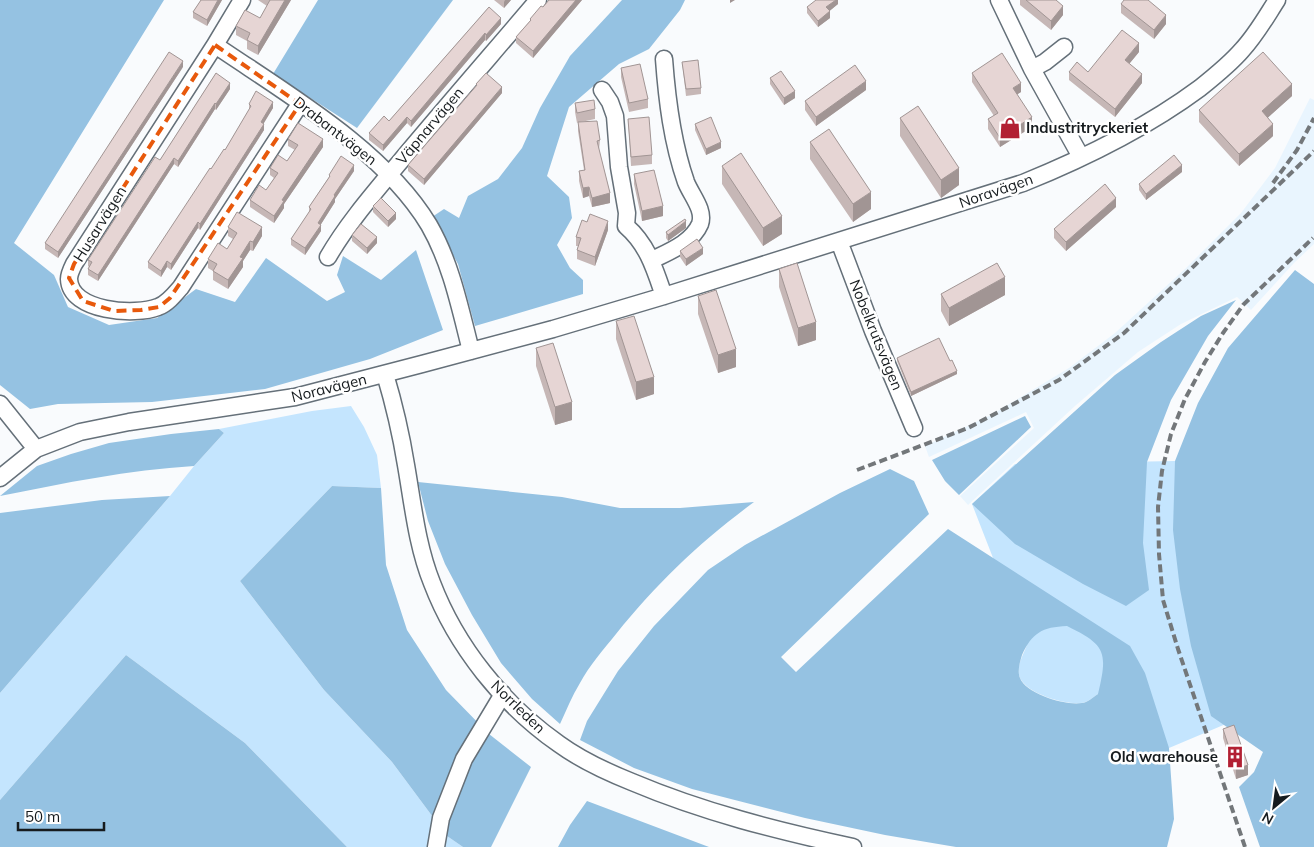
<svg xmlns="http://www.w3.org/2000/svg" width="1314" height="847" font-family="Mulish,sans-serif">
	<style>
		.built { fill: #e9f5fe }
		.green { fill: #c4e5fe }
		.forest { fill: #95c2e2; fill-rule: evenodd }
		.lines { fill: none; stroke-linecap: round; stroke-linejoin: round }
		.minor-casing { stroke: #657079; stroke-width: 19 }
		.minor { stroke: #fff; stroke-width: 16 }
		.rail { stroke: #73777a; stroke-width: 4; stroke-dasharray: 8 4; stroke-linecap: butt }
		.wall { fill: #c6b7b6 }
		.shaded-wall { fill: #a19594 }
		.building { fill: #e6d5d4; stroke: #a19594 }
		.marked { fill: none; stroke: #e8590c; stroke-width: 4; stroke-dasharray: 10 6; stroke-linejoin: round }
		.labels { text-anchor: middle; stroke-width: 5; stroke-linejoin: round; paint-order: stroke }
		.street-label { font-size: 15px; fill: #161b1e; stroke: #fff }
		.poi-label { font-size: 15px; font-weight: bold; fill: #161b1e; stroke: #fff; text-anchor: start }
	</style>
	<rect width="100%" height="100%" fill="#f9fbfd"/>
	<!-- built -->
	<path class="built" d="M1310,98L1314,100V244L1294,263L1251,310L1237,297L1181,324L1138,352L1075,406L968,505L960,496L1034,428L1026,412L929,457L925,446L993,414L1069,368L1115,333L1185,269L1241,213L1275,168Z"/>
	<!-- green -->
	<path class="green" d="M351,406L364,427L377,455L381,488L332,486L240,581L324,690L392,762L447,836L463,847H347L245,743L126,655L0,800V693L170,496L194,466L224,433L219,429L312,411Z
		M1175,461L1228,486L1259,710L1169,748L1098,694C1093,697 1087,703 1081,703C1065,705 1023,693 1019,675C1017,665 1023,655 1027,645L972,504L1015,464Z"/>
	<!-- forest -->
	<path class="forest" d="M0,0H164L14,243L54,275L68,307L109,325L157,318L196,289L235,302L266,258L327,301L345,292L337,275L343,256L381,280L416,250L443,330L370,359L265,389L152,402L58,404L30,409L0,385Z
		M318,0H453L357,128L273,74Z
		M622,0H685L680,10L649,49L619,64L569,107L547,176L569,197L572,218L557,245L570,268L583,280V294L475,326L458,264L432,217L444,209L459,218L468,196L498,179L522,148L540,108L570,56Z
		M1295,270L1314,284V847H1260L1239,787L1254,772L1263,752L1211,716L1191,646L1180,589L1173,530L1175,461L1198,403L1228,348Z
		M1236,300L1208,336L1171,400L1147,462L1143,543L1149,590L1126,606L1083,584L1015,544L972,504L1115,375L1161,342L1201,316Z
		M1025,416L1031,427L959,495L945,481L932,460Z
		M219,429L224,433L194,466C128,470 65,483 0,496L37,466L71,454L109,443L171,434Z
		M890,469L914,481L929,514L781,657L796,672L948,529L1130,646L1145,673L1169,748L1174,819L1167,847H956L885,835L805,818L692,789L634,768L580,740L587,721L618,671L654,626L708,570L745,545L840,493ZM1067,626C1106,645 1108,652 1098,694C1093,697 1087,703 1082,703C1066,706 1026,694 1020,678C1017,671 1020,662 1022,655C1032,633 1042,627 1067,626Z
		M418,482L562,497L620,508H680L754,502C700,542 658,582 616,634C604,649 589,666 580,683C572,696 566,711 560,724L532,699L501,663L472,615L445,564L428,521Z
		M332,486L381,488L386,565L407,630L446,690L489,734L531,767L491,847H463L447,836L392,762L324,690L240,581Z
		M170,496L0,693V513L102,500Z
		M126,655L245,743L347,847H0V800Z
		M587,801L709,847H558L570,825Z"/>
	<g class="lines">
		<!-- minor casing -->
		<g class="minor-casing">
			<path id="minor" d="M242,0L215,45L74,264C72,268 69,274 69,279C70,312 136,316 158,307C167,304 175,294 181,287L300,104
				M999,0L1032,69L1081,157
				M215,45C287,94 384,150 429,225C451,263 460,308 471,351
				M1032,69L1045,62L1064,47
				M602,90L610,102L615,116L619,167L627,213L626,226C648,245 655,270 664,296
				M839,241L873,331L914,428
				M328,257C347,224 374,193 399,163C445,108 492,54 538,0
				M652,260C668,252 692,243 700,224C705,210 691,195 686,182C672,142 667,100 664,59
				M385,374C394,404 401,434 406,465C413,505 417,546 432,583C456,646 503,705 559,744C581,760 607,772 632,782C703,812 778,831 853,847
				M0,404L36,449
				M0,478L36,449L80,432L129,422L295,397L422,364L553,329L664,296L1023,183C1085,158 1146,128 1200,88C1215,76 1230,64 1242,50C1256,35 1266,17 1277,0
				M436,847L441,818L464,759L503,694"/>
		</g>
		<!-- minor -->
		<use href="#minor" class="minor"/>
		<!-- rail -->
		<path class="rail" d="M1273,183L1297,150L1314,118
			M857,470L968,428L1059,380L1124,333L1314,151
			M1245,847L1178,649L1163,600L1159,554L1158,507L1162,471L1171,434L1185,399L1205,362L1223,333L1243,305L1313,238"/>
	</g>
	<!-- wall -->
	<path class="wall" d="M201,0H222L207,26L193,18V12Z
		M258,0H291L258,55L247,49V41L236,35V26L260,18L267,6Z
		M494,0H511L504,8Z
		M549,0H582L533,58L516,43V37L530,21V19L543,7Z
		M838,0V4L829,11L830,18L818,27L807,13V7Z
		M1020,0H1056L1063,15L1051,30L1020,5Z
		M1121,4L1166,24L1154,39L1121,13Z
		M489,7L501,24L486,41L485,40L411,127L407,123L383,151L369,140V133L389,121Z
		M1139,52L1129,64L1142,83L1115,117L1069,80V72H1088Z
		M682,62L701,88V94L686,96Z
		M183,67L58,258L45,249V243Z
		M621,68L648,99V108L629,112L621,77Z
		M216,73L230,89L216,110L215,109L178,167L174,164L98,281L88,275V269L89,267L88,266V260L160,160Z
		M972,73L1021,92L1017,94L1032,127L1000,147L988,129V119L994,116L972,82Z
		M770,78L795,98L784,105L770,84Z
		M476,84L502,93L424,185L408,171V165L476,86Z
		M866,90L816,126L805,110V101Z
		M1292,96L1268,117L1273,136L1239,166L1199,122V110Z
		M575,103L595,109V119L581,122L600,140L599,150L610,203L592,207L589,196L583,198L579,181V171L584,170L578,131V122L577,123L575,112Z
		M249,104L273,108L263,123L264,130L200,230L198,228L171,270L167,267L161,277L148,268V262L211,169L225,150L249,110Z
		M900,118L959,185L941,198L900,136Z
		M628,119L652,155V164L631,166Z
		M695,124L721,148L706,155L695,130Z
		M288,139L323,147L284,204V208L274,223L250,207V200L266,190L274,178L270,175V168L287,161L295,150L288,146Z
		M810,142L871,209L853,222L810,159Z
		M722,166L782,234L763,246L722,184Z
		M354,171L335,199V202L321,224V231L305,255L291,245V239L309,213V207L329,177V175Z
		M1182,172L1146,200L1139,190V184Z
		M634,174L663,216L642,221L634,184Z
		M373,206L396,219L388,227L373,212Z
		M1116,207L1066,251L1054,238V229Z
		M228,227L262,236L253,251L250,250L243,261V267L228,289L213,280V271L208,268V259L227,249L233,239L228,236Z
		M686,228L668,241L666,238V232Z
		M608,230L595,266L577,259V250L578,246H576V237Z
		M352,235L377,243L367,254L352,241Z
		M680,251L703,254L686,266L680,257Z
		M779,269L816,340L798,346L779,287Z
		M941,294L1005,295L949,326L941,311Z
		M698,296L736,367L718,373L698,314Z
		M616,321L654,394L636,400L616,339Z
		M536,348L572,420L555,425L536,366Z
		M897,358L950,361L957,374L911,396L897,361Z
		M1223,729L1248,775L1236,779L1223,738Z"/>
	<!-- shaded-wall -->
	<path class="shaded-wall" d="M218,0H222L207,26V20Z
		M285,0H291L258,55V46Z
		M505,0H511L504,8V2Z
		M576,0H582L533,58V51Z
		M730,0H735L730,3Z
		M836,0H838V4L826,14V7Z
		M1063,6V15L1051,30V21Z
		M830,11V18L818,27V21Z
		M1166,15V24L1154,39V30Z
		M501,18V24L486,41V35Z
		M485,33V40L411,127V121Z
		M1139,43V52L1125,69V60Z
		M183,61V67L58,258V252Z
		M1142,74V83L1115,117V109Z
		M866,81V90L816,126V117Z
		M230,83V89L216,110V104Z
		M1021,83V92L1013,97V88Z
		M1292,84V96L1262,123V111Z
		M502,87V93L424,185V179Z
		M795,91V98L784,105V98Z
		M273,102V108L261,128V122Z
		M215,103V109L178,167V161Z
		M407,117V123L383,151V145Z
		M1032,117V127L1000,147V138Z
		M264,124V130L200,230V224Z
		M1273,124V136L1239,166V154Z
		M323,139V147L284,204V208L274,223V216L282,200Z
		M721,142V148L706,155V149Z
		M174,158V164L98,281V275Z
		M354,165V171L335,199V202L318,229V223L334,195Z
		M1182,165V172L1146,200V194Z
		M959,168V185L941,198V180Z
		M589,187V196L583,198V188Z
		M871,192V209L853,222V204Z
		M610,193V203L592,207V198Z
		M1116,198V207L1066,251V242Z
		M663,206V216L642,221V211Z
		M396,213V219L388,227V221Z
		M782,216V234L763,246V228Z
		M608,221V230L595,266V257Z
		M686,221V228L668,241V235Z
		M198,222V228L171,270V264Z
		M321,225V231L305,255V248Z
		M262,227V236L253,251V242Z
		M377,237V243L367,254V248Z
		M250,241V250L243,261V267L228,289V280L240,257Z
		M703,248V254L686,266V259Z
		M167,261V267L161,277V271Z
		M1005,277V295L949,326V308Z
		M816,322V340L798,346V328Z
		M736,349V367L718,373V355Z
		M957,371V374L911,396V392Z
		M654,377V394L636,400V382Z
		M572,402V420L555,425V407Z
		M1248,765V775L1236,779V769Z"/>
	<!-- building -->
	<path class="building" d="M201,0H218L207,20L193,12Z
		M270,0H285L258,46L247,40L250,33L236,26L245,10L260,18Z
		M549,0H576L533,51L516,37L531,20L530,19L541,6L543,7Z
		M816,0H836L826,7L830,11L818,21L807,7Z
		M1026,0H1056L1063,6L1051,21Z
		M1124,0H1148L1166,15L1154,30L1121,4Z
		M489,7L501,18L486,35L485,33L411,121L407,117L383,145L369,133L384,116L389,121Z
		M1122,30L1139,43L1125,60L1142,74L1115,109L1069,72L1077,62L1088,72Z
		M169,52L183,61L58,252L45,243Z
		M1263,52L1292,84L1262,111L1273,124L1239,154L1199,110Z
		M1002,53L1021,83L1013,88L1032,117L1000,138L988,119L998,113L972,73Z
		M698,60L701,88L686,89L682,62Z
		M640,64L648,99L629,103L621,68Z
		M855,65L866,81L816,117L805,101Z
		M781,71L795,91L784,98L770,78Z
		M216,73L230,83L216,104L215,103L178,161L174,158L98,275L88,269L92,262L88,260L155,157L160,160Z
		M486,73L502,87L424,179L408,165L477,85L476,84Z
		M256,91L273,102L261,122L264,124L200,224L198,222L171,264L167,261L161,271L148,262L210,168L211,169L224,149L225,150L251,106L249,104Z
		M594,100L595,109L577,113L575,103Z
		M918,106L959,168L941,180L900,118Z
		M649,117L652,155L631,157L628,119Z
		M711,117L721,142L706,149L695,124Z
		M597,121L600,140L597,141L610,193L592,198L589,187L583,188L579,171L585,170L578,122Z
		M298,123L323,139L282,200L284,201L274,216L250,200L259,185L266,190L278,173L270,168L278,155L287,161L298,145L288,139Z
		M829,129L871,192L853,204L810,142Z
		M741,153L782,216L763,228L722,166Z
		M1174,155L1182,165L1146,194L1139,184Z
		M341,156L354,165L334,195L335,196L318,223L321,225L305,248L291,239L311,209L309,207L330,176L329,175Z
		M654,170L663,206L642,211L634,174Z
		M1105,184L1116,198L1066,242L1054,229Z
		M381,198L396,213L388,221L373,206Z
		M237,212L262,227L253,242L250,241L240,257L243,258L228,280L213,271L217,264L208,259L218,243L227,249L237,233L228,227Z
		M590,214L608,221L595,257L577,250L581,238L576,237L582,220L587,222Z
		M685,219L686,221L668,235L666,232Z
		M361,224L377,237L367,248L352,235Z
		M697,239L703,248L686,259L680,251Z
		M797,263L816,322L798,328L779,269Z
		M997,263L1005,277L949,308L941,294Z
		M716,290L736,349L718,355L698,296Z
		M634,316L654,377L636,382L616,321Z
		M939,338L950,361L952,360L957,371L911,392L897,358Z
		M553,343L572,402L555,407L536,348Z
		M1234,725L1248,765L1236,769L1223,729Z"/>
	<!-- marked area -->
	<path class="marked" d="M215,45L300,104L170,298L159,307L141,310L114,311L83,301L69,278L74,264Z"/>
	<!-- icons -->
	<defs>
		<g id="shop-bare" transform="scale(1.725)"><path d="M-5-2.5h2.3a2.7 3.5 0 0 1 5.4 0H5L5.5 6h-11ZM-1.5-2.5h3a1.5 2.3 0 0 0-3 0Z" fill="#b22033" stroke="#fff" stroke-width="2.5" paint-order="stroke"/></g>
		<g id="building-bare" transform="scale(1.725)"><path d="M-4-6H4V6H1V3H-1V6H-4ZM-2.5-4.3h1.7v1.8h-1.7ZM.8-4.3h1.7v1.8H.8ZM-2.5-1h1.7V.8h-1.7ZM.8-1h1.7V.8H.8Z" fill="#b22033" stroke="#fff" stroke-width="2.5" paint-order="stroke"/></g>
	</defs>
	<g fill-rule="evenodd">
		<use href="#shop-bare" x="1010" y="128"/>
		<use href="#building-bare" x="1235" y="757"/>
	</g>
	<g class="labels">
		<!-- street labels -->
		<g class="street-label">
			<text transform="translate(430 126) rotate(-50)" y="5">Väpnarvägen</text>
			<text transform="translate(335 131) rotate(38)" y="5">Drabantvägen</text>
			<text transform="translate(996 191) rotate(-19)" y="5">Noravägen</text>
			<text transform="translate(100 224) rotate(-58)" y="5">Husarvägen</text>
			<text transform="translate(876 335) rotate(68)" y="5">Nobelkrutsvägen</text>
			<text transform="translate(329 388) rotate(-14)" y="5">Noravägen</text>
			<text transform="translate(518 707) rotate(44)" y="5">Norrleden</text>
		</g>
		<!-- poi labels -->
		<g class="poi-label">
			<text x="1026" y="133">Industritryckeriet</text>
			<text x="1218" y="762" text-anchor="end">Old warehouse</text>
		</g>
	</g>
	<!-- north arrow -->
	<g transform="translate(1274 807) rotate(209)" stroke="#ffffff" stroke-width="4" paint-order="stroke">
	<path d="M0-4L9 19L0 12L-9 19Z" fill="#161b1e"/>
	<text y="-8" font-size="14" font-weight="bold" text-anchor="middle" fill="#161b1e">N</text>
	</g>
	<!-- scale -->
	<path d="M18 822v8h86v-8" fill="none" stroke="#161b1e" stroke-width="2.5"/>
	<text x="25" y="822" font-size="15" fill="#161b1e" stroke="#ffffff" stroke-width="4" paint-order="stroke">50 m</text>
</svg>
